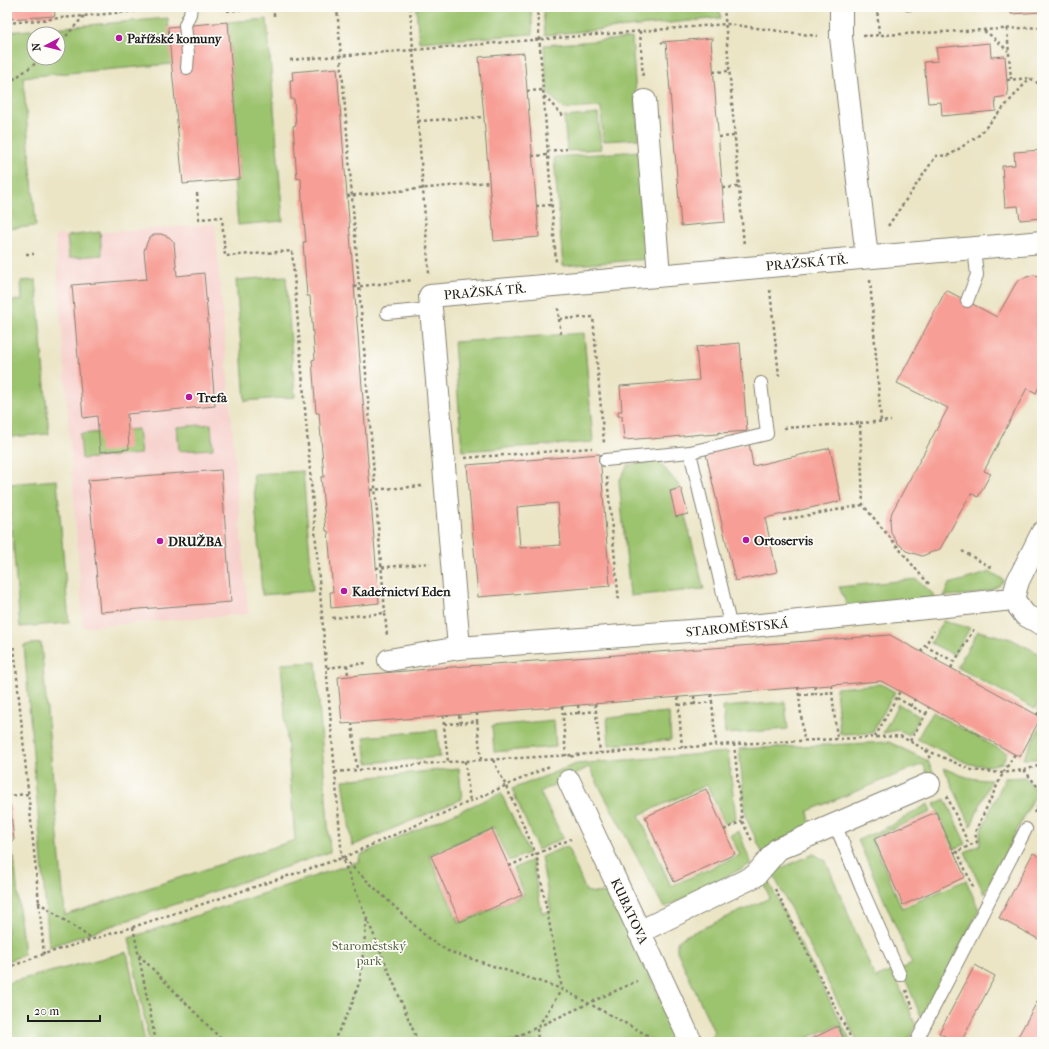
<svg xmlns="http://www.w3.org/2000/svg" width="1049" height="1049" font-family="'IM FELL French Canon',serif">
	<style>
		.built { fill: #f7d0cc }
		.green { fill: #9cc36e; stroke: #5c7045; fill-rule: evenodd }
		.building { fill: #f79f96; fill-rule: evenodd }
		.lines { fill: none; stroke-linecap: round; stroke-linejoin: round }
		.lane-casing { stroke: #848071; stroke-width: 14 }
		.street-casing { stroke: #848071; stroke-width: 24 }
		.path { stroke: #848071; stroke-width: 2.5; stroke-dasharray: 3 3; stroke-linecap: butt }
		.lane { stroke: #fff; stroke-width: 12 }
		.street { stroke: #fff; stroke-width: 22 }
		.poi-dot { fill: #b5179e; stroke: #fdfcf7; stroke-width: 1.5 }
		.labels { text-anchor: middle; stroke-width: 3.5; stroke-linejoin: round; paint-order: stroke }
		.poi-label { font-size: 13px; font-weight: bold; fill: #1c1c1c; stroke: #fdfcf7; text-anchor: start }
		.street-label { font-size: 13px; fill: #1c1c1c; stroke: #fdfcf7 }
		.park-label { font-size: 13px; fill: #4f5f3d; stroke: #fdfcf7 }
	</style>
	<rect width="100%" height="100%" fill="#fdfcf7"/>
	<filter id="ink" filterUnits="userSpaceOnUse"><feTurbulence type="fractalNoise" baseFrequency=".025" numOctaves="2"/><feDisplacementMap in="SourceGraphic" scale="8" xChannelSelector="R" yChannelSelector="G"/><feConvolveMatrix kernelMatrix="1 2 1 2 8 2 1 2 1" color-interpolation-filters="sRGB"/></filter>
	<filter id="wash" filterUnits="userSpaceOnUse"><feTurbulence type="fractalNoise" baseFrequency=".012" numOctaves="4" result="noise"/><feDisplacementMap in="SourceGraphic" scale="16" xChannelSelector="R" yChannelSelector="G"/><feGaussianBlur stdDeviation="0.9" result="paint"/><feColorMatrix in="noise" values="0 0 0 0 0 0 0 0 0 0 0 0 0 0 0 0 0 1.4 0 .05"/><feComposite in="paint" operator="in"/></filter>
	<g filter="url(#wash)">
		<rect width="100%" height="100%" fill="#ebe5c6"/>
		<!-- built -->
		<path class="built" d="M215,224L248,614L83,627L55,236Z"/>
		<!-- green -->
		<path class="green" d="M416,7H531L533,34L419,42Z
			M543,7H719L721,18L545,35Z
			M168,18L172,64L23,77L36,226L7,229V32ZM34,34H58V58H34Z
			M267,19L283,221L238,225L234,180L240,179L228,22Z
			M632,38L639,139L603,141L601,107L564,109L547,93L544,45Z
			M598,114L601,149L567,151L564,117Z
			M640,151L649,259L563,266L554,157Z
			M100,232L102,255L69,258L67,236Z
			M286,276L295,397L245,401L236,280Z
			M36,280L49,434L10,437L7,407V313H10L9,301L22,300L21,281Z
			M584,333L593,442L462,451L454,342Z
			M211,424L213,449L179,451L177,427Z
			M138,429L141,454L82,459L80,434Z
			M658,460L681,488L670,491L676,516L685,515L704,589L630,596L619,481L628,465Z
			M303,471L313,591L262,595L253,474Z
			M57,480L69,623L20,627L8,484Z
			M991,572L1004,580C994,596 961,595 944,596L949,584Z
			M917,579L933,594L934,598L847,605L839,587Z
			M943,621L970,628L954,655L931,643Z
			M978,631L1011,639L1042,655V697L1035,709L957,667Z
			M41,643L65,915L295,840L281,664L316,662L330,852L49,947L24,645Z
			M881,684L895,692L872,733L840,734L836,688Z
			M785,702L788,729L725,734L723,707Z
			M898,704L920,716L909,735L899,730L883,733Z
			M932,712L1007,753L1002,763L988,766L969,764L917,739Z
			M669,713L671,740L609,745L607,718Z
			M554,720L556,747L494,752L492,726Z
			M1042,723V758L1035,759H1023Z
			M437,730L440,757L367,763L364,737Z
			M889,742L928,761L940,788L935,790L923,764L808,811L811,828L763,854L746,818L739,749Z
			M728,752L736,818L725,824L707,785L639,815L671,886L740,855L730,835L739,831L751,864L664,908L589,767L540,792L563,838L538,850L512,789L576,764Z
			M459,768L462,799L352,846L343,780Z
			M944,768C961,776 973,780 991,780L971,826Z
			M1025,777L1037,792L984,894L965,852L980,845V833L1005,778Z
			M501,793L529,853L509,861L493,827L429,855L459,923L524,895L513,869L532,860L542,913L551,911L541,857L567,846L586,891C595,894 603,892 611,895L681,1042H149L129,938L360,861L359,859L362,854Z
			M945,799L966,844L954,849L934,804Z
			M928,804L931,812L872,838L902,908L966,880L979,910L922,1019L901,969L912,964L858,840L892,825Z
			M814,854L826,861L875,978L893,971L916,1026L909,1039L902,1042H858L772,872Z
			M14,857L24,955L7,961V858Z
			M767,879L851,1042H847L838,1025L798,1042H712L710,1038L714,1032L677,951V942L685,936L770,898L763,882Z
			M127,952L145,1042H7V983Z"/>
		<g id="blocks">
			<!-- building -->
			<path class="building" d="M7,7H54L55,16L7,19Z
				M906,7H943V8L906,11Z
				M1011,7H1042V12L1011,14Z
				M228,22L240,179L183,184L168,27Z
				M713,38V40H711L725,222L681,226L666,43H661V42Z
				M990,43L991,57L1005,56L1008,96L995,98L996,111L942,116L941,102L928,103L924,62L938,61L936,48Z
				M524,53L539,237L494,241L479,57Z
				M337,68L379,603L331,608L330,592H333L328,531H326L321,477H324L319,413H316L312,360L315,359L310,296H307L303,242H306L302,200L301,178L297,179L293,126L296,125L294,99H291L290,80H293L292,72Z
				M1042,150V218L1020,220L1018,206L1005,207L1002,166L1015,165L1014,152Z
				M155,234H161L169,237L174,242L177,276L204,273L215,406L127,414L129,449L100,452L97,416L83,418L72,285L147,279L144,251L146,245L149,238Z
				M1033,275L1042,276V363L1040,366L1042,367V380L1036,393L1027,388L984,471L991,474L990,475L978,497L971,493L940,549L922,556L906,551L897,542L891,533L890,520L892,512L948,408L897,383L946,290L997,317L1016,283L1021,279Z
				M740,343L747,431L721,433V432L718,433V434L704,435L703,434L651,439V438L624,440L622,416H618V411H622L620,386L699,380L696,347Z
				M749,443L753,466L830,448L841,501L765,518L777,572L735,581L706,454Z
				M600,454L610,586L478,597L467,465ZM558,503L561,545L520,548L517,507Z
				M221,470L231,602L100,612L88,480Z
				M681,488L688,514L676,517L670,491Z
				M890,635L1041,717L1020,757L881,681L342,724L338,677L439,668Z
				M706,789L735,854L674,882L645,817Z
				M7,805H10L14,840L7,841Z
				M936,812L965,877L903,905L874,839Z
				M492,829L522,895L460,922L431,856Z
				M1033,853L1042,858V941L999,918Z
				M975,965L995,976L961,1042H954L939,1033Z
				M1042,993V1042H1015Z
				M838,1026L845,1042H805Z"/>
		</g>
	</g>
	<g filter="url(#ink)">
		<use href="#blocks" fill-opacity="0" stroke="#848071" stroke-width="1"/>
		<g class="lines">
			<!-- lane casing -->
			<g class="lane-casing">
				<path id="lane" d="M187,68L188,54L185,25L190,14L191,7
					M967,301L977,275L974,248
					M387,313L431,309
					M605,460L690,452
					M731,628L690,452L767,434L761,383
					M835,824L861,887L900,975
					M916,1042L1026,829"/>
			</g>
			<!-- street casing -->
			<g class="street-casing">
				<path id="street" d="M841,7V37L867,257
					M645,101L659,275
					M1013,599L1018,581L1042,533
					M1013,599L1025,615L1042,624
					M459,648L430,296L1042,242
					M389,660L459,648L731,628L1013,599
					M569,781L691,1042
					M639,932L755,876L778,849L929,784"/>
			</g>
			<!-- path -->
			<path class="path" d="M225,7V11L271,7
				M274,7V18
				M337,7L385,613
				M410,7L429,274
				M537,7L556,262
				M724,7L744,246
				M877,7L879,35
				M7,23L170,8V7
				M1007,29L1011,79
				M640,31L643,79
				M984,31L993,37L1008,51
				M863,36L1042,27
				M58,45L84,16
				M290,60L727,24L817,36
				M713,72L730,71
				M7,80L14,79L43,58
				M1007,80L1030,78L1042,86
				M527,91L543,90
				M544,96L564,117
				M418,121L484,117
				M719,137L735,136
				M547,151L567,149
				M532,156L548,155
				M723,188L739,187
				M197,193L199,219L222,217L225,256L292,251L342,858L418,1042
				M347,196L489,182
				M536,206L552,205
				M888,226L936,156L950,155L979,135L1030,78
				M26,254H34
				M870,280L881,421
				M354,287L413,280
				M770,290L779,376
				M558,308L559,319L593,317L604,443
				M559,319L561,335
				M860,423L891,421
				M784,428L860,423L863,505L920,574L930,585
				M465,458L592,448
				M607,477L619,602
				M371,490L422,486
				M783,520L863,505
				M962,551L992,568
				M376,568L430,563
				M332,618L385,613L387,637
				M925,646L955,662
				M14,647L44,954
				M921,652L934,631
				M936,660L939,654
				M347,665L348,675
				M327,668L366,663
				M951,668L975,627
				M832,685V692
				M815,686L816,694L832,692L837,739
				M798,687L804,741
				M711,694L712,702
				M799,695L816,694
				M694,696L695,704L712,702L716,746
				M678,697L682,748
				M897,698L911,706
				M595,704L596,711
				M578,705L579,713L596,711L600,753
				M679,705L695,704
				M562,706L566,756
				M477,713V721
				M563,714L579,713
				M926,714L929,707
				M459,715L461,723L477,721L481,760
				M1037,715L1042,705
				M443,716L448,762
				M352,723L357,770
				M444,724L461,723
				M875,737L900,691
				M910,741L926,714L911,706L915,699
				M734,744L742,821L753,843
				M926,750L931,761
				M571,757L575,755L734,744L900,736L926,750L972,770L1003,773L1024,770L1042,765
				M493,760L506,786L536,854L562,989L537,1028L538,1042
				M465,761L470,802
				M1024,770L1042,792
				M335,772L448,762L572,755
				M7,796L28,794
				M947,796L969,845
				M1034,813L1042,797
				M724,830L742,821
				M957,851L974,889
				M954,853L977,842L975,832L1003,773L1015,754
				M344,859L430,940L448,951L562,989L660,1042
				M509,866L571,839
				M775,889L853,1042
				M38,902L92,939
				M133,927L156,1042
				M139,955L224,1042
				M7,968L44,954L133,927L342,858L550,766
				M906,990L913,1008
				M333,1042L351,1007L360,980L367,918
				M505,1042L637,981"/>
			<!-- lane -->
			<use href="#lane" class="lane"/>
			<!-- street -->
			<use href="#street" class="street"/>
		</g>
	</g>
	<!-- markers -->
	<g class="poi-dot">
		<circle cx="119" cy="38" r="4"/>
		<circle cx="189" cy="397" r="4"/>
		<circle cx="746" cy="540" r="4"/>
		<circle cx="160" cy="541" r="4"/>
		<circle cx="344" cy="591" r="4"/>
	</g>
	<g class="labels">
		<!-- poi labels -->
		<g class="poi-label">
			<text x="127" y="43">Pařížské komuny</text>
			<text x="197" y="402">Trefa</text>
			<text x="754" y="545">Ortoservis</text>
			<text x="168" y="546">DRUŽBA</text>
			<text x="352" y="596">Kadeřnictví Eden</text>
		</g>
		<!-- street labels -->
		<g class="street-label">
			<text transform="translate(807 262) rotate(-5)" y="5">PRAŽSKÁ TŘ.</text>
			<text transform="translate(485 291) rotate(-5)" y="5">PRAŽSKÁ TŘ.</text>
			<text transform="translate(737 627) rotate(-5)" y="5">STAROMĚSTSKÁ</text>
			<text transform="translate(630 911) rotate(65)" y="5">KUBATOVA</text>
		</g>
		<!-- park labels -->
		<g class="park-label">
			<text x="369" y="950">Staroměstský<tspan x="369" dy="15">park</tspan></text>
		</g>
	</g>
	<!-- margin -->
	<rect width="1049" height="1049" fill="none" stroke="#fdfcf7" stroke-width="24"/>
	<!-- north arrow -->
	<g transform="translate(46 46) rotate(263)"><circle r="19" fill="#fdfcf7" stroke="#a3a29f"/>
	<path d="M0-3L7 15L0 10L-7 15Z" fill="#b5179e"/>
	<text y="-6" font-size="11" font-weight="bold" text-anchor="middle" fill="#1c1c1c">N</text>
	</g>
	<!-- scale -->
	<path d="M28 1015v6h72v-6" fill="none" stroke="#1c1c1c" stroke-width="2"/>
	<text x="34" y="1015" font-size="12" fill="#1c1c1c" stroke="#fdfcf7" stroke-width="3" paint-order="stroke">20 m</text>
</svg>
